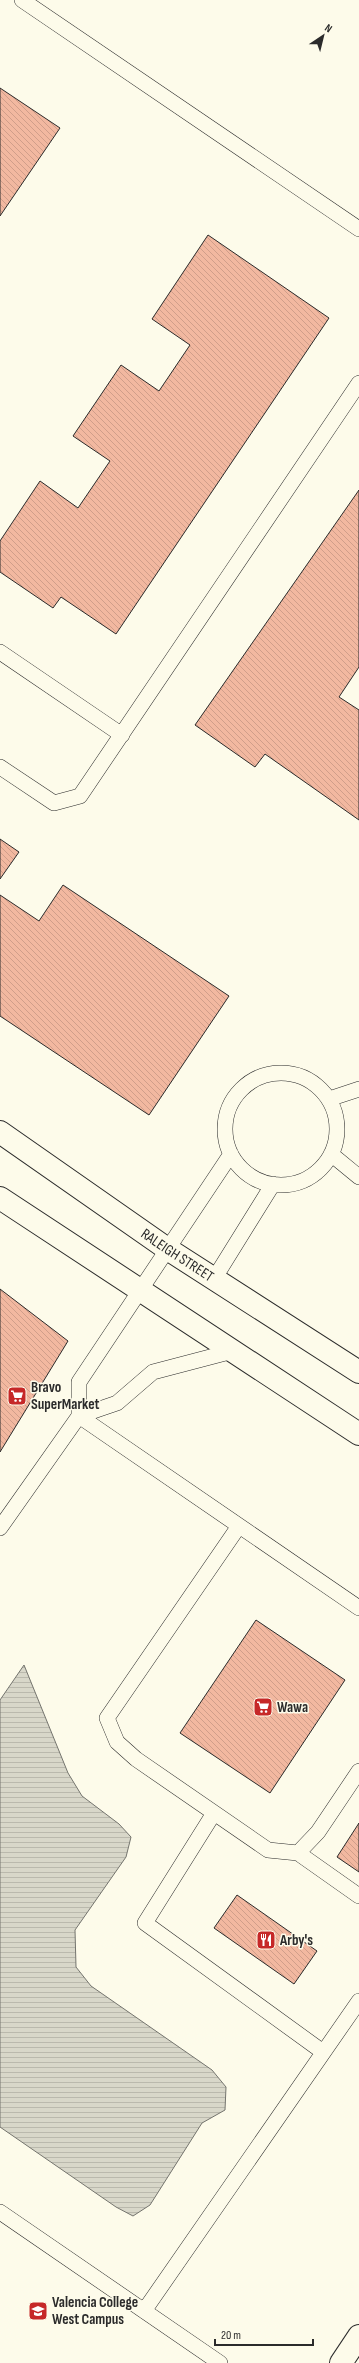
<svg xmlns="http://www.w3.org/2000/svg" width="359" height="2363" font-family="'Sofia Sans Condensed',sans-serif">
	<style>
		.water { fill: url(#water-rules); stroke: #74746e }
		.building { fill: url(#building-back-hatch); stroke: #2b2b2b }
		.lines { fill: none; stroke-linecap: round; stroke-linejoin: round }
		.lane-casing { stroke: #2b2b2b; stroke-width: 16 }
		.secondary-casing { stroke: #2b2b2b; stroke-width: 24 }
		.primary-casing { stroke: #2b2b2b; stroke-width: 24 }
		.lane { stroke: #fdfbea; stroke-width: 15 }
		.secondary { stroke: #fdfbea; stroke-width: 22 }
		.primary { stroke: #fdfbea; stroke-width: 22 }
		.labels { text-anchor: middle; stroke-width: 3; stroke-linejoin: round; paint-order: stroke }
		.street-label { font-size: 15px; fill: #2b2b2b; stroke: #fdfbea }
		.poi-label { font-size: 15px; font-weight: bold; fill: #2b2b2b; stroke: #fdfbea; text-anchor: start }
	</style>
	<defs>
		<pattern id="water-rules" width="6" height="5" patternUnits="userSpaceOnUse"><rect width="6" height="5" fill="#d8d7c9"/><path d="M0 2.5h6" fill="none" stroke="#bab9ad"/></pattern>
		<pattern id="building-back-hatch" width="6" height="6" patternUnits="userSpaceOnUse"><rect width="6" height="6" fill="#f2b8a0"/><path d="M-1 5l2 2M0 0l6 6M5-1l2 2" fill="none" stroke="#d09e8a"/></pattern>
	</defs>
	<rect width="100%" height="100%" fill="#fdfbea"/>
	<!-- water -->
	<path class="water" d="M24,1665L68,1773L82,1796L119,1824L131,1837L126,1857L75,1930L76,1967L91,1986L212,2070L226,2087L225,2110L202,2123L150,2205L133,2216L116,2207L0,2127V1700Z"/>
	<!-- building -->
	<path class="building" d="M0,88L60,128L0,216Z
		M208,235L329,318L116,634L61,597L53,608L0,572V541L40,481L78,508L110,461L73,436L121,365L159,391L190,345L152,319Z
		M359,490V667L339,697L359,710V820L265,754L255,767L195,725Z
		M0,839L19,852L0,879Z
		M63,885L229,996L149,1115L0,1016V895L39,921Z
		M0,1289L68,1341L0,1452Z
		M256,1620L345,1680L270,1793L180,1733Z
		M359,1823V1872L337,1857Z
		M237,1895L317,1951L294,1984L214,1928Z"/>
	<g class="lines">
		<!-- lane casing -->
		<g class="lane-casing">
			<path id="lane" d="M22,0L359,229
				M0,652L122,735
				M0,767L54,803L80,796L359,383
				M225 1129a56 56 0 1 1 112 0a56 56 0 1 1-112 0Z
				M329,1099L359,1089
				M331,1154L359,1177
				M214,1279L273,1184
				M79,1416L359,1608
				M79,1416V1382L231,1154
				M239,1526L107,1718L117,1742L136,1759L268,1850L298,1853L318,1832L359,1771
				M0,1528L79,1416L117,1403L153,1372L233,1351
				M214,1813L145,1923L323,2052
				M298,1853L359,1896
				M0,2212L220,2363
				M144,2311L359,2001"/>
		</g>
		<!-- secondary casing -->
		<g class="secondary-casing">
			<g id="secondary">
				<path id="s1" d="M0,1132L166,1248L359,1372"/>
				<path d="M0,1198L359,1434"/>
			</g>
		</g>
		<!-- primary casing -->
		<g class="primary-casing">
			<path id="primary" d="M341,2363L359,2336"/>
		</g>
		<!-- lane -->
		<use href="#lane" class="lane"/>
		<!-- secondary -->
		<use href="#secondary" class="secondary"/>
		<!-- primary -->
		<use href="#primary" class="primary"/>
	</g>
	<!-- icons -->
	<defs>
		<g id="supermarket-square" transform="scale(1)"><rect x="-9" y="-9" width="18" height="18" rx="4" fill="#c62828" stroke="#fdfbea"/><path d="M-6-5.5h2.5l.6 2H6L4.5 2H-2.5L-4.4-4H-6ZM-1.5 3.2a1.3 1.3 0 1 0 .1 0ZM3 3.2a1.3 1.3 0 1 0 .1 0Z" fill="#fff"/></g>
		<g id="restaurant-square" transform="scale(1)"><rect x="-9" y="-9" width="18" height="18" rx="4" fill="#c62828" stroke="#fdfbea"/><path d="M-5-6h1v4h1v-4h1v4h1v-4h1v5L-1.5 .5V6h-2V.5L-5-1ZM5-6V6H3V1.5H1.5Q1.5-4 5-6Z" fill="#fff"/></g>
		<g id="university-square" transform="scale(1)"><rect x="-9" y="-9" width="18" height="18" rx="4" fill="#c62828" stroke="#fdfbea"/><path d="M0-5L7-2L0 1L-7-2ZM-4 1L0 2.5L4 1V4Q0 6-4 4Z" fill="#fff"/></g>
	</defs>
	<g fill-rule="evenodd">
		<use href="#supermarket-square" x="17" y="1396"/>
		<use href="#supermarket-square" x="263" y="1707"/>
		<use href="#restaurant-square" x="266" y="1940"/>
		<use href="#university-square" x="38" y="2311"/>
	</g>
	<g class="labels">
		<!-- street labels -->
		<g class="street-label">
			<text dy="5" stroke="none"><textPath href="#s1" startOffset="216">RALEIGH STREET</textPath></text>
		</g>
		<!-- poi labels -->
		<g class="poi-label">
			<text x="31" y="1392">Bravo<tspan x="31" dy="17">SuperMarket</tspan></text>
			<text x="277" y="1712">Wawa</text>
			<text x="280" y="1945">Arby's</text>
			<text x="52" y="2307">Valencia College<tspan x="52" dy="17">West Campus</tspan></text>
		</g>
	</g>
	<!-- north arrow -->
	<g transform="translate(323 36) rotate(35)" stroke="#fdfbea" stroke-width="3" paint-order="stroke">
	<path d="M0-3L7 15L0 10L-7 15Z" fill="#2b2b2b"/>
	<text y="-6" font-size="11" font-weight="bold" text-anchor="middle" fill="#2b2b2b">N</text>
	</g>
	<!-- scale -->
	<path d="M215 2339v6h98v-6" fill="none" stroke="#2b2b2b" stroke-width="2"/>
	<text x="221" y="2339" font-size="12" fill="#2b2b2b" stroke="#fdfbea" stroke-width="3" paint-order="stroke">20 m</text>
</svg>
